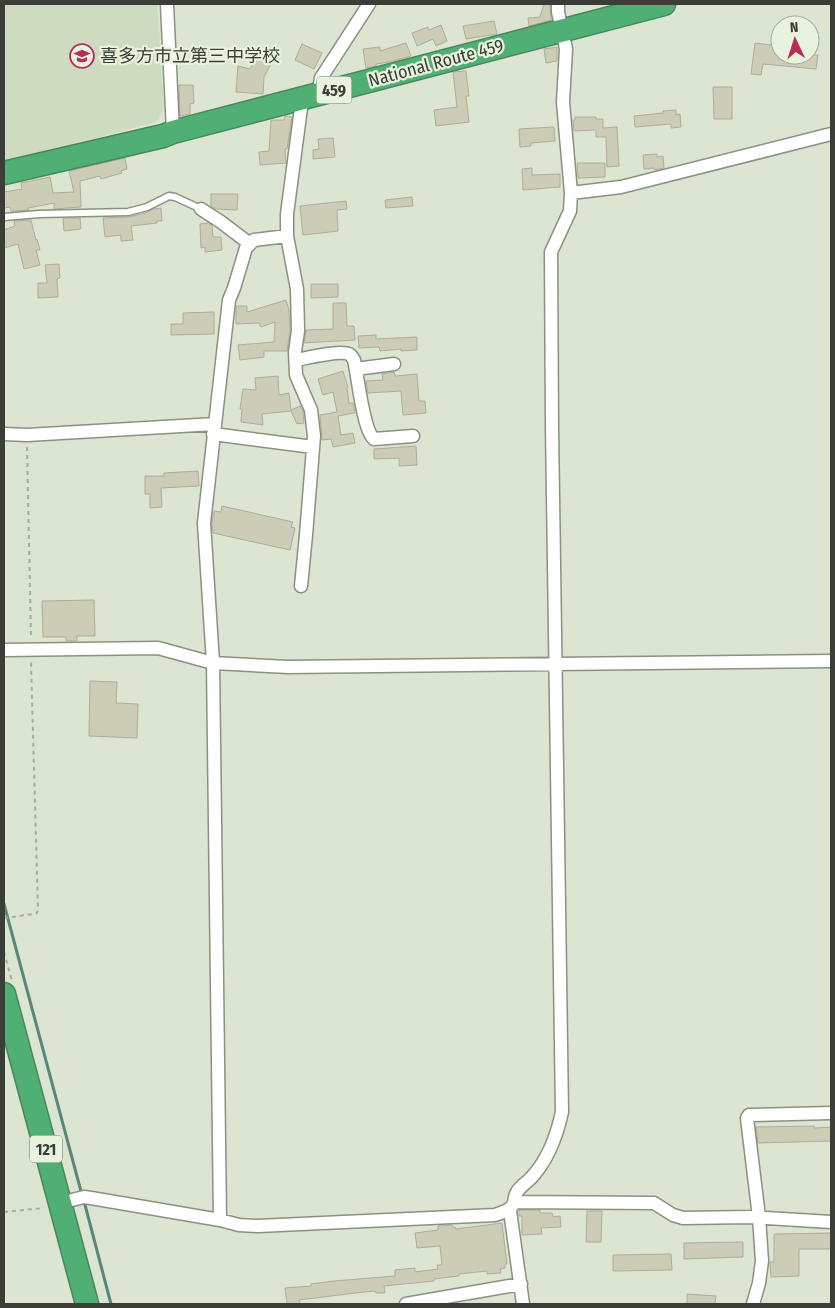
<svg xmlns="http://www.w3.org/2000/svg" width="835" height="1308" font-family="'Fira Sans Condensed','Noto Sans JP',sans-serif">
	<style>
		.built { fill: #cddbc0 }
		.lines { fill: none; stroke-linecap: round; stroke-linejoin: round }
		.stream { stroke: #57887b; stroke-width: 3 }
		.building { fill: #cdccb7; stroke: #aead98 }
		.lane-casing { stroke: #899280; stroke-width: 9 }
		.street-casing { stroke: #899280; stroke-width: 15 }
		.highway-casing { stroke: #48875d; stroke-width: 25 }
		.path { stroke: #a6ae9e; stroke-width: 2; stroke-dasharray: 4 4; stroke-linecap: butt }
		.lane { stroke: #fff; stroke-width: 6 }
		.street { stroke: #fff; stroke-width: 12 }
		.highway { stroke: #50af72; stroke-width: 22 }
		.labels { text-anchor: middle; stroke-width: 4.5; stroke-linejoin: round; paint-order: stroke }
		.shield { fill: #e8f3de; stroke: #6e7468; stroke-width: 1 }
		.shield-label { font-size: 16px; font-weight: bold; fill: #3a3e36 }
		.poi-label { font-size: 18px; fill: #3a3e36; stroke: #e8f3de; text-anchor: start }
		.street-label { font-size: 18px; fill: #3a3e36; stroke: #e8f3de }
	</style>
	<rect width="100%" height="100%" fill="#dbe5d1"/>
	<!-- built -->
	<path class="built" d="M4,4H157L164,107L156,122L4,162Z"/>
	<g class="lines">
		<!-- stream -->
		<path class="stream" d="M4,904L82,1195
			M84,1201L111,1304"/>
	</g>
	<!-- building -->
	<path class="building" d="M544,4H550L551,20L529,26L528,18L540,17Z
		M494,21L497,34L466,39L463,26Z
		M441,25L447,41L436,46L433,39L417,46L412,33L428,27L429,30Z
		M406,43L411,56L389,62L376,64V66L366,68L363,49L380,47V51Z
		M755,43L780,46V55H818L816,69L763,64L761,75L751,74Z
		M302,44L322,53L314,69L295,60Z
		M557,47V61L546,63L544,49Z
		M257,55L272,62L264,77L263,94L236,92L238,66L250,69Z
		M466,71L469,96H466L469,122L436,126L434,110L457,107L453,72Z
		M179,85H193L194,103L190,104V114L180,116Z
		M713,87H732V119H714Z
		M676,110V115L680,114L681,127L671,128V124L635,127L634,116L663,113V111Z
		M285,116L292,117L287,149H285L286,163L260,165L259,152L269,151L271,120H284Z
		M575,117H596V119H603V128L617,127L619,166L607,167L606,137H596V130L574,131L573,120H575Z
		M554,127L555,141L531,143V146L520,147L519,129Z
		M333,138L335,157L313,159V150L319,149L318,139Z
		M657,154V157L663,156L664,168L654,170V168L644,169L643,155Z
		M125,158L127,169L121,171L122,173L101,179L100,176L80,181L81,207L54,209V203L28,208L29,210L11,211L10,207L4,208V192L22,189L21,183L50,177L53,193L74,192L69,171Z
		M577,163H605V177L578,178Z
		M532,168V175L560,174V187L523,190L522,169Z
		M211,194H238L237,210L217,209L211,206Z
		M412,197L413,206L386,208L385,200Z
		M346,201L347,209L337,210L338,231L303,235L300,206Z
		M161,208L162,221H157V223L131,226L133,240L121,241V235L105,237L103,218L129,217L145,213L154,209Z
		M63,218H80L81,229L64,231Z
		M31,220L36,240L37,239L40,250H36L40,265L24,269L18,244L4,248V230L15,226L14,221Z
		M208,223L212,226L213,237H221L222,250L205,252V247L201,248L200,224Z
		M59,264L60,278L57,279L58,297L38,298V283H47L45,265Z
		M311,284H338V297L311,298Z
		M286,300L289,310L290,331L287,351H264V357L240,360L238,345L274,342L275,322L261,327L259,323L236,324V306H247V312Z
		M333,303H346L347,326H354L355,340L304,343L306,330L333,329Z
		M214,312V334L171,335V324H183V313Z
		M376,335V339L417,337V350L401,351V349L380,351L379,347L359,348L358,336Z
		M343,371L348,387L347,388L349,403H353L355,413L338,416L341,435L353,433L355,443L333,447L331,439L322,440L320,415L337,412L333,392L323,395L318,379Z
		M394,372L395,376L417,374L419,401H425L426,413L403,415L401,391L368,393L366,381L383,380L382,374Z
		M278,376L279,395L289,393L291,410L300,406L303,412L304,423L301,424L300,423L297,424L291,411L262,414L263,425L241,422L242,409H240L243,389L256,390L255,378Z
		M416,446L417,465L399,466V458L374,459V449Z
		M198,471L199,486L161,488L162,507L150,508V494H145V476H164V473Z
		M222,506L293,522L291,527L295,528L290,550L213,533L212,523L214,511L221,512Z
		M94,600L95,636H77V641H66V637H43L42,601Z
		M90,681L117,682L116,703L138,704L137,738L89,736Z
		M814,1126V1128L831,1127V1141L758,1143L756,1127Z
		M519,1210H540V1213H552L553,1217L560,1216L561,1227L541,1228L542,1234L522,1235V1216H519Z
		M587,1211H602L601,1242H586Z
		M502,1223L507,1264H505V1268L500,1269L501,1273L487,1274V1271L459,1274V1276L434,1279V1281L384,1286L385,1293H376L375,1291L355,1293L299,1300L300,1304H287L285,1288L311,1286V1284L334,1281L395,1276V1270L415,1268V1272L438,1269L437,1265H442L440,1246L417,1248L415,1233L438,1230V1226L452,1225V1227H455L456,1229Z
		M831,1233V1249H799V1276L771,1277L770,1262H774V1234Z
		M743,1242V1257L684,1259V1243Z
		M671,1254L672,1270L613,1271V1255Z
		M687,1294L716,1296L715,1304H687Z"/>
	<g class="lines">
		<!-- lane casing -->
		<g class="lane-casing">
			<path id="lane" d="M4,217L39,214L128,212L147,207L169,196L175,197L201,209"/>
		</g>
		<!-- street casing -->
		<g class="street-casing">
			<path id="street" d="M167,4L173,132
				M318,94L321,78L369,4
				M571,193L621,187L831,134
				M201,209L221,222L250,244
				M296,360C307,358 340,350 349,354C352,356 352,357 354,360C358,377 363,430 374,439L413,436
				M356,369L394,364
				M4,434L27,435L215,424
				M213,434L313,447
				M301,586L306,535L314,436L311,410L296,375L295,352L298,331L297,289L287,236V214L301,108V99
				M4,650L158,648L213,663L288,667L831,661
				M514,1202L654,1203L673,1215L683,1218L751,1217L831,1222
				M60,1203L84,1197L91,1198L220,1220L239,1225L258,1226L495,1215C503,1212 510,1211 514,1203C515,1199 514,1196 517,1192C520,1187 526,1183 531,1178C547,1161 557,1135 562,1112L552,427L551,252L570,211L571,193L563,102L566,49L558,12V4
				M507,1211H510L523,1304
				M220,1220L213,663L204,523L229,300L234,288L246,248L254,240L287,236
				M406,1304L521,1284
				M753,1304L759,1283L762,1261L759,1217L747,1118L749,1115L831,1113"/>
		</g>
		<!-- highway casing -->
		<g class="highway-casing">
			<path id="highway" d="M4,173L163,136L173,132L664,4
				M4,994L87,1304"/>
		</g>
		<!-- path -->
		<path class="path" d="M27,447L31,637
			M4,918L34,914L37,913L38,910L31,662
			M4,952L12,981
			M4,1212L44,1208"/>
		<!-- lane -->
		<use href="#lane" class="lane"/>
		<!-- street -->
		<use href="#street" class="street"/>
		<!-- highway -->
		<use href="#highway" class="highway"/>
	</g>
	<!-- icons -->
	<defs>
		<g id="school-ring" transform="scale(1.25)"><circle r="9.5" fill="#e8f3de" stroke="#ba2b56" stroke-width="1.5"/><path d="M0-5L7-2L0 1L-7-2ZM-4 1L0 2.5L4 1V4Q0 6-4 4Z" fill="#ba2b56"/></g>
	</defs>
	<g fill-rule="evenodd">
		<use href="#school-ring" x="82" y="56"/>
	</g>
	<g class="labels">
		<!-- shield labels -->
		<g class="shield">
			<rect x="316.5" y="76.5" width="35" height="27" rx="4"/>
			<rect x="30" y="1135.5" width="32" height="27" rx="4"/>
		</g>
		<g class="shield-label">
			<text x="334" y="96">459</text>
			<text x="46" y="1155">121</text>
		</g>
		<!-- poi labels -->
		<g class="poi-label">
			<text x="100" y="62">喜多方市立第三中学校</text>
		</g>
		<!-- street labels -->
		<g class="street-label">
			<text transform="translate(436 63) rotate(-15)" y="6">National Route 459</text>
		</g>
	</g>
	<!-- border -->
	<rect width="835" height="1308" fill="none" stroke="#3a3e36" stroke-width="10"/>
	<!-- north arrow -->
	<g transform="translate(795 40) rotate(356)"><circle r="24" fill="#e8f3de" stroke="#a2ab9b"/>
	<path d="M0-4L9 19L0 12L-9 19Z" fill="#ba2b56"/>
	<text y="-8" font-size="14" font-weight="bold" text-anchor="middle" fill="#3a3e36">N</text>
	</g>
</svg>
